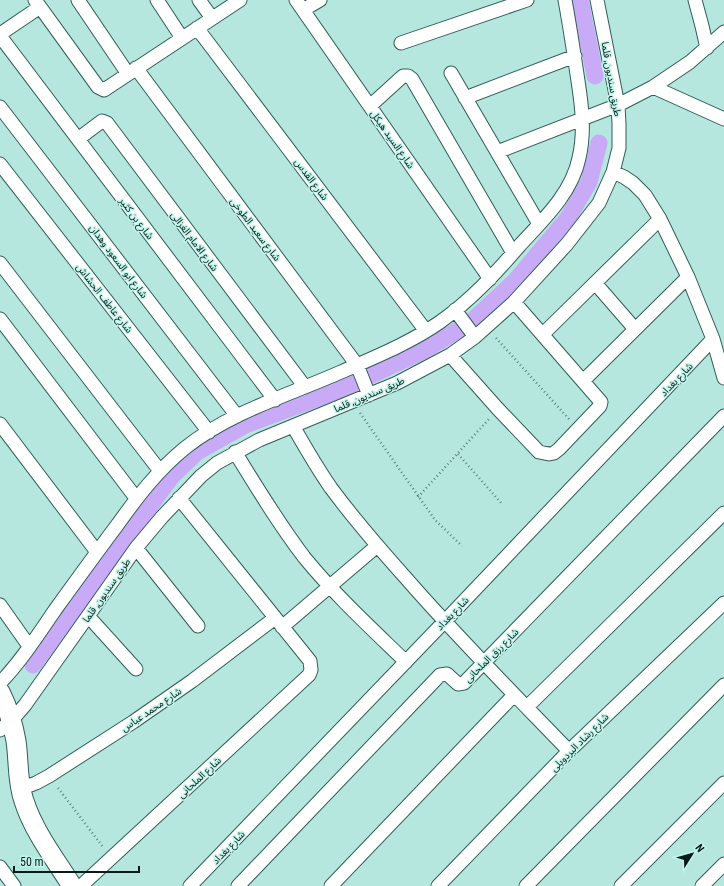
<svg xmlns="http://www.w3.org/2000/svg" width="724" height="886" font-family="'Roboto Condensed','Noto Sans Arabic',sans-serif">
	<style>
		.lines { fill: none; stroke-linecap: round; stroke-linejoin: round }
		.canal { stroke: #c8aaf7; stroke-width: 17 }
		.street-casing { stroke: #2f5e57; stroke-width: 15 }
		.secondary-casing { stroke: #2f5e57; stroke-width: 21 }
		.path { stroke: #5f827c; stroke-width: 2.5; stroke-dasharray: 1 3; stroke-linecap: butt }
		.street { stroke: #fff; stroke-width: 13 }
		.secondary { stroke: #fff; stroke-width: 19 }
		.labels { text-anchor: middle; stroke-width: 3; stroke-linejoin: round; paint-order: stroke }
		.street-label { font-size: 10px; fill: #071b18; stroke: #c2f5eb }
	</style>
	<rect width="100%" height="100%" fill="#b5e7de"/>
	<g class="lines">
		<!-- canal -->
		<path class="canal" d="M580,0L595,76
			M33,665L172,476L197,452L245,425L337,391L425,350L471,322L515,281L568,218L589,182L599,143"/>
		<!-- street casing -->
		<g class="street-casing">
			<path id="street" d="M35,0L98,87L104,90L240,0
				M78,0L128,74
				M157,0L182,38
				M199,0L212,18
				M296,0L490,279
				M695,0L702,26L707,48
				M303,10L320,0
				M197,28L426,331
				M0,34L40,7
				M0,36L275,400
				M401,43L527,0
				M136,68L357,365L369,395
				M451,73L539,224
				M653,87L724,119
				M465,98L575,56
				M370,106L403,76H408L412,79L513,253
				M0,107L237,416
				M78,139L102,121L107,123L305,387
				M497,152L618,105L653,87L690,62L724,32
				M0,164L209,432
				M613,172L624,177L633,183L645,195L660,219L688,277L713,339L724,378
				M0,263L160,471
				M595,283L635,329
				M455,310L475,337
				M0,319L136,498
				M543,334L660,219
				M450,355L498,409L539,452L549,454L554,453L559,449L600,406L601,402L514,302
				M583,381L688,277
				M0,424L97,552
				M293,426C305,447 317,468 331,488C354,519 379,548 405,577C457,637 514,694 569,751
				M235,452C257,488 279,524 304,557C335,595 371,628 406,662
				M136,548L198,626
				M0,605L29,646
				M88,616L136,669
				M282,627L377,546
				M0,683C21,661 38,635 55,610C76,581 97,552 118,524C138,496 158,470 185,448C230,412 289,395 341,372C375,357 410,343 440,322C471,300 496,273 520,245C543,220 572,193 579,158C585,132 582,107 578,81C574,54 570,27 565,0
				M527,707L724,513
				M0,730L12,720L25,705L136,548L162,517L201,476L217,463L259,440L397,383L450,355L475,337L514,302L567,244L599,203L613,172L619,148V124L618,105L597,0
				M20,789L36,783L49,776L133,722L192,681L275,618
				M0,867L14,886
				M81,886L309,675L311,670L310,661L179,498
				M190,886L444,622L713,339
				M238,886L440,675L447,674L458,684L464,683L724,416
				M331,886L514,695
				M438,886L569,751L724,603
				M526,886L724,685
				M621,886L724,783
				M702,886L724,864"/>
		</g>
		<!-- secondary casing -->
		<g class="secondary-casing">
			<path id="secondary" d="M0,692C8,708 13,723 16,741C19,761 17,782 24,801C34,832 55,859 72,886"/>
		</g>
		<!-- path -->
		<path class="path" d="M496,338L569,419
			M360,413L426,507L435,520L462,546
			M458,454L502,504
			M418,497L489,419
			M58,788L103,847"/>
		<!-- street -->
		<use href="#street" class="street"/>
		<!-- secondary -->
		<use href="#secondary" class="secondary"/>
	</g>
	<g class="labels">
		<!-- street labels -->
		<g class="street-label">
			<text transform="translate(612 79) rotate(80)" y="4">طريق سنديون, قلما</text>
			<text transform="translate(393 139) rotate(55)" y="4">شارع السيد هيكل</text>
			<text transform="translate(312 179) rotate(53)" y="4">شارع القدس</text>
			<text transform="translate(137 218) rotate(53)" y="4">شارع بن كثير</text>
			<text transform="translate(256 229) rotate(53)" y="4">شارع سعيد الطوخى</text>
			<text transform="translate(195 241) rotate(53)" y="4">شارع الامام الغزالى</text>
			<text transform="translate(119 261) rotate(53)" y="4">شارع ابو السعود وهدان</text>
			<text transform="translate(105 298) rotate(52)" y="4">شارع عاطف الحشاش</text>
			<text transform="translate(676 379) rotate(-46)" y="4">شارع بغداد</text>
			<text transform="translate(369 394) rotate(-23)" y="4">طريق سنديون, قلما</text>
			<text transform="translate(106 590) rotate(-55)" y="4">طريق سنديون, قلما</text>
			<text transform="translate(452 613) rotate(-46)" y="4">شارع بغداد</text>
			<text transform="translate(491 655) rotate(-45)" y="4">شارع رزق الملحانى</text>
			<text transform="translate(151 709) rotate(-34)" y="4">شارع محمد عباس</text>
			<text transform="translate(579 742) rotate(-45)" y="4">شارع رشاد البردويلى</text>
			<text transform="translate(199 777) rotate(-43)" y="4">شارع الملحانى</text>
			<text transform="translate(228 847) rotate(-46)" y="4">شارع بغداد</text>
		</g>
	</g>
	<!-- north arrow -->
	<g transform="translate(692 854) rotate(53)" stroke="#c2f5eb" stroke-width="3" paint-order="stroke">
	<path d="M0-3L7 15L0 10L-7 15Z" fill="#071b18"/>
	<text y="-6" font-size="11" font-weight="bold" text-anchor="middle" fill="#071b18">N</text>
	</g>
	<!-- scale -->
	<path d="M14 866v6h125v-6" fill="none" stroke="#071b18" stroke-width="2"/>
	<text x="20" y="866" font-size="12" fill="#071b18" stroke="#c2f5eb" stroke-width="3" paint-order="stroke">50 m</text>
</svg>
